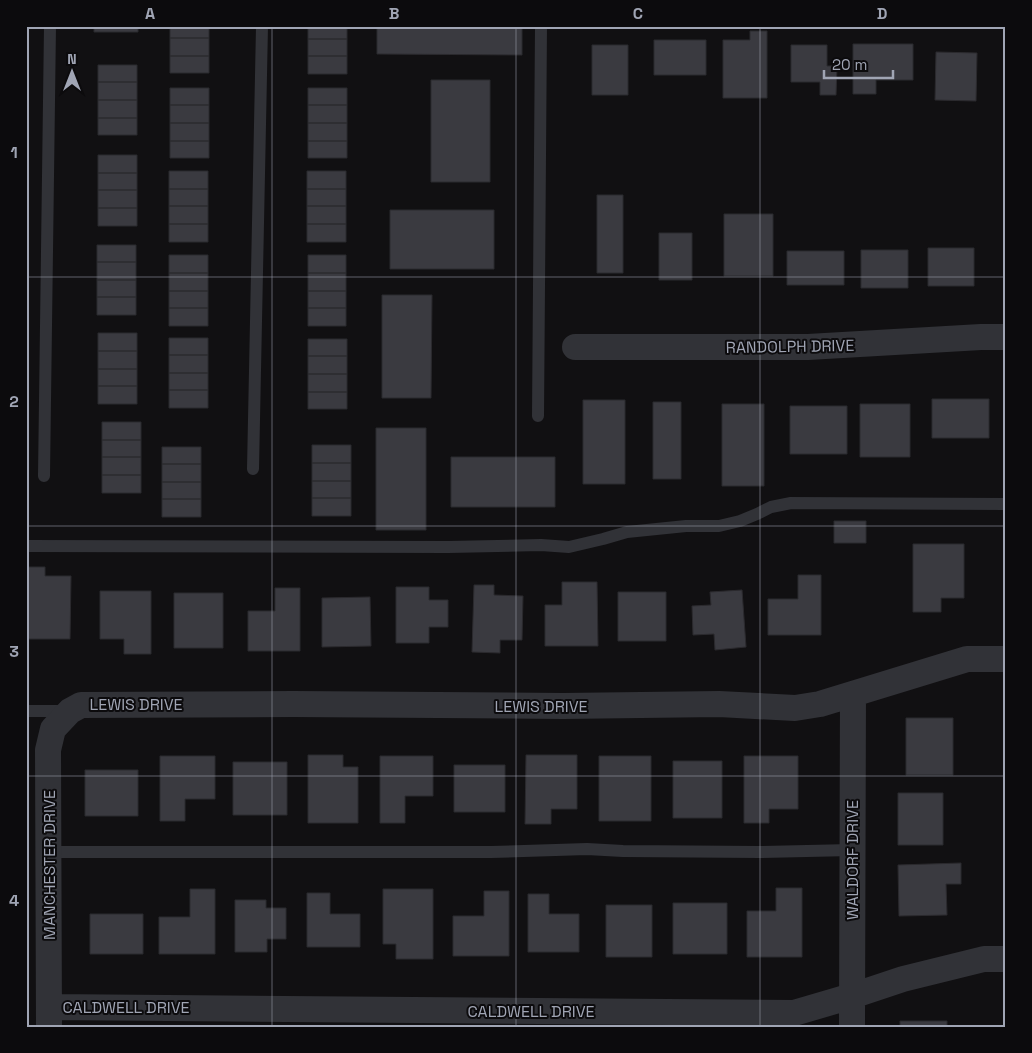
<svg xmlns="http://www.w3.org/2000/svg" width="1032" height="1053" font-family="'Space Grotesk',sans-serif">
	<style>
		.building { fill: #3a3a40; stroke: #2b2a2e }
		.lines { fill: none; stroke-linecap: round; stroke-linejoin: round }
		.service { stroke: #313237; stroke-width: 12 }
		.minor { stroke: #313237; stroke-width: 26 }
		.grid { fill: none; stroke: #a0a5b4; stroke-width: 1; stroke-opacity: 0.55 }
		.labels { text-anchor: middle; stroke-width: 4; stroke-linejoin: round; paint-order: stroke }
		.street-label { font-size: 16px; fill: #a0a5b4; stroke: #0c0b0d }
		.neatline { fill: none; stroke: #a0a5b4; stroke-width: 2 }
		.grid-label { font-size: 16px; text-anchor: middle; font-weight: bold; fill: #a0a5b4 }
	</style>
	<rect width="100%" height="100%" fill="#111012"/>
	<!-- building -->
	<path class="building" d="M94,26H138V32H94Z
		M170,26H209V38H170Z
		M308,26H347V39H308Z
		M377,26H522V55L377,54Z
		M750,31H767V98H723V40H750Z
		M170,38H209V56H170Z
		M308,39H347V56H308Z
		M654,40H706V75H654Z
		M853,44H913V80H876V94H853Z
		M592,45H628V95H592Z
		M791,45H827V66H837L836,95H820V82H791Z
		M936,52L977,53L976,101L935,100Z
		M170,56H209V73H170Z
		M308,56H347V74H308Z
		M98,65H137V82H98Z
		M431,80H490V182H431Z
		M98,82H137V100H98Z
		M170,88H209V105H170Z
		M308,88H347V105H308Z
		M98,100H137V118H98Z
		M170,105H209V123H170Z
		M308,105H347V123H308Z
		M98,118H137V135H98Z
		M170,123H209V141H170Z
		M308,123H347V141H308Z
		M170,141H209V158H170Z
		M308,141H347V158H308Z
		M98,155H137V173H98Z
		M169,171H208V189H169Z
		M307,171H346V189H307Z
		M98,173H137V190H98Z
		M169,189H208V206H169Z
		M307,189H346V206H307Z
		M98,190H137V208H98Z
		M597,195H623V273H597Z
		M169,206H208V224H169Z
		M307,206H346V224H307Z
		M98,208H137V226H98Z
		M390,210H494V269H390Z
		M724,214H773V276H724Z
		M169,224H208V242H169Z
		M307,224H346V242H307Z
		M659,233H692V280H659Z
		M97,245H136V262H97Z
		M928,248H974V286H928Z
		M861,250H908V288H861Z
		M787,251H844V285H787Z
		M169,255H208V273H169Z
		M308,255H346V273H308Z
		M97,262H136V280H97Z
		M169,273H208V291H169Z
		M308,273H346V291H308Z
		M97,280H136V297H97Z
		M169,291H208V308H169Z
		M308,291H346V308H308Z
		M382,295H432L431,398H382Z
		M97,297H136V315H97Z
		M169,308H208V326H169Z
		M308,308H346V326H308Z
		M98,333H137V351H98Z
		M169,338H208V355H169Z
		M308,339H347V356H308Z
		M98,351H137V369H98Z
		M169,355H208V373H169Z
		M308,356H347V374H308Z
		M98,369H137V386H98Z
		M169,373H208V390H169Z
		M308,374H347V392H308Z
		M98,386H137V404H98Z
		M169,390H208V408H169Z
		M308,392H347V409H308Z
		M932,399H989V438H932Z
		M583,400H625V484H583Z
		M653,402H681V479H653Z
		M722,404H764V486H722Z
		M860,404H910V457H860Z
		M790,406H847V454H790Z
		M102,422H141V440H102Z
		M376,428H426V530H376Z
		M102,440H141V457H102Z
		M312,445H351V463H312Z
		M162,447H201V464H162Z
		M102,457H141V475H102Z
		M451,457H555V507H451Z
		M312,463H351V481H312Z
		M162,464H201V482H162Z
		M102,475H141V493H102Z
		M312,481H351V498H312Z
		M162,482H201V499H162Z
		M312,498H351V516H312Z
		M162,499H201V517H162Z
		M834,521H866V543H834Z
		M913,544H964V598H941V612H913Z
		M26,567H45V576H71L70,639H26Z
		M798,575H821V635H768V599H798Z
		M562,582H597L598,646H545V605H562Z
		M474,585H494V595L523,596L522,640H500V653L472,652Z
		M396,587H429V600H448V627H429V643H396Z
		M275,588H300V651H248V611H275Z
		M742,590L746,647L715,650L714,634L693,635L692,606L711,605L710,592Z
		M100,591H151V654H124V639H100Z
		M618,592H666V641H618Z
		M174,593H223V648H174Z
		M370,597L371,646L322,647V598Z
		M906,718H953V775H906Z
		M308,755H343V767H358V823H308Z
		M526,755H577V809H551V824H525Z
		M160,756H215V799H185V821H160Z
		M380,756H433V796H405V823H380Z
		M599,756H651V821H599Z
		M744,756H798V809H769V823H744Z
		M673,761H722V818H673Z
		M233,762H287V815H233Z
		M454,765H505V812H454Z
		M85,770H138V816H85Z
		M898,793H943V845H898Z
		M961,863V884H946L947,915L899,916L898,865Z
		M776,888H802V957H747V911H776Z
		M190,889H215V954H159V917H190Z
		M383,889H433V959H396V944H383Z
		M484,891H509V956H453V916H484Z
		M307,893H330V914H360V947H307Z
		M528,894H549V914H579V952H528Z
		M235,900H266V908H286V939H267V952H235Z
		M673,903H727V954H673Z
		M606,905H652V957H606Z
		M90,914H143V954H90Z
		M900,1021H947V1027H900Z"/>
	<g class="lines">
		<!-- service -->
		<path class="service" d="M538,416L541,26
			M253,469L262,26
			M44,476L50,26
			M26,546L448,547L541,545L569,547L603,539L627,532L686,526H719L740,521L757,514L771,507L791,503L1006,504
			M26,711H68
			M49,852H491L587,849L623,851L760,852L852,850"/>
		<!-- minor -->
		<path class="minor" d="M575,347H808L981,337H1006
			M49,1007L794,1013L852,996L903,979L984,959H1006
			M49,1027L48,750L53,729L70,711L81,705L293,704L563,706L719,704L795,708L820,704L967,659H1006
			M852,1027L853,694"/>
	</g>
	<!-- grid -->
	<path class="grid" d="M272,26V1027M516,26V1027M760,26V1027M26,277H1006M26,526H1006M26,776H1006"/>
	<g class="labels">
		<!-- street labels -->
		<g class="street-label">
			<text transform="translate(790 346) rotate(-1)" y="6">RANDOLPH DRIVE</text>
			<text x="136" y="710">LEWIS DRIVE</text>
			<text x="541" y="712">LEWIS DRIVE</text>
			<text transform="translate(852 860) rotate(-90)" y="6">WALDORF DRIVE</text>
			<text transform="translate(49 865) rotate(-90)" y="6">MANCHESTER DRIVE</text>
			<text x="126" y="1013">CALDWELL DRIVE</text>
			<text x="531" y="1017">CALDWELL DRIVE</text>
		</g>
	</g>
	<!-- border -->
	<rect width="1032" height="1053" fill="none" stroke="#0c0b0d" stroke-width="55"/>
	<!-- north arrow -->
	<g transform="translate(72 72)" stroke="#0c0b0d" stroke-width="4" paint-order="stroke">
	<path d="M0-4L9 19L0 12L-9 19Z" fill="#a0a5b4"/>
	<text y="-8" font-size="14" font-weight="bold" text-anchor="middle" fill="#a0a5b4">N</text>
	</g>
	<!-- scale -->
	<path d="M824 70v8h69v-8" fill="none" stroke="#a0a5b4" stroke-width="2.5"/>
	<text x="832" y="70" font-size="15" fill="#a0a5b4" stroke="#0c0b0d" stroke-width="4" paint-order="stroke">20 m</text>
	<rect x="28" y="28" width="976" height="998" class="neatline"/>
	<g class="grid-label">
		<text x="150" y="19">A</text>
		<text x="394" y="19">B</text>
		<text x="638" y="19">C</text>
		<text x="882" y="19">D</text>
		<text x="14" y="158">1</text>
		<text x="14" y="407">2</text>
		<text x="14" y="657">3</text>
		<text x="14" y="906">4</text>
	</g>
</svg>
